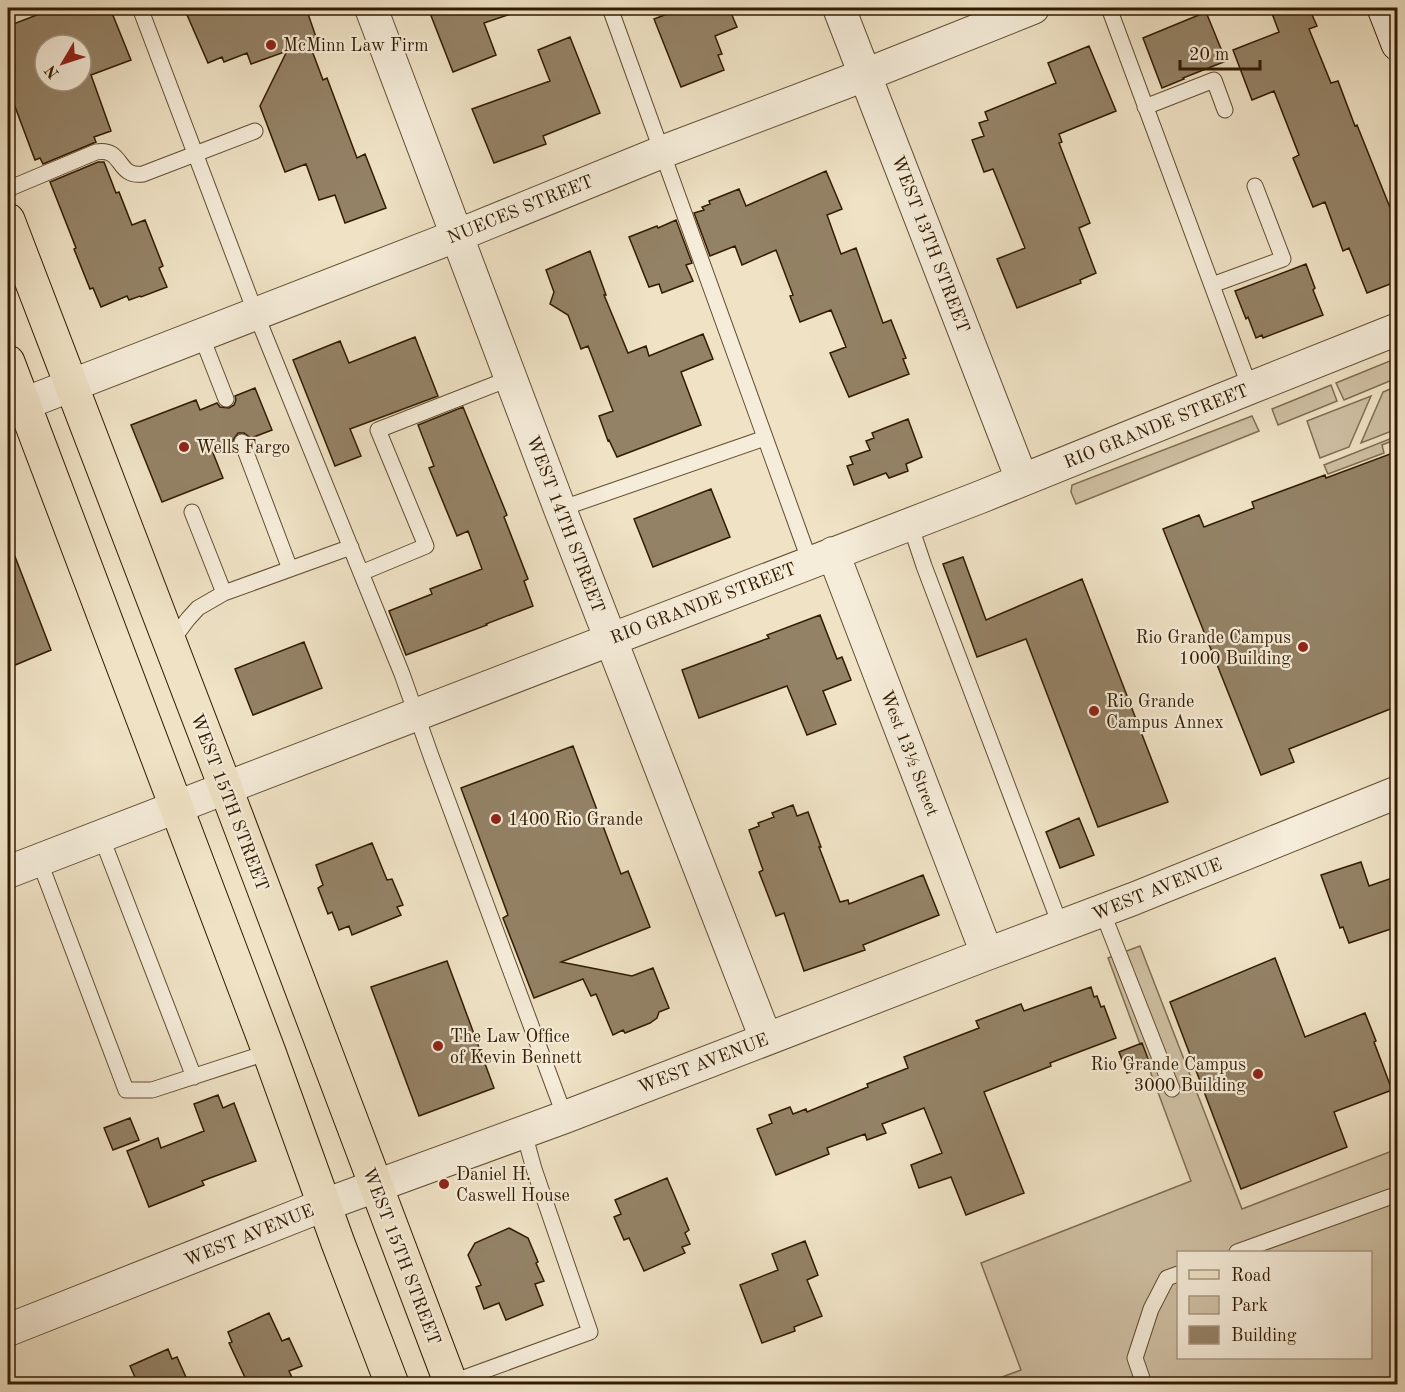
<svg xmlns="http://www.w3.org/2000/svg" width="1405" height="1392" font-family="'Old Standard TT',serif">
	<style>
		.green { fill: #cfc0a4; stroke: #806e52; stroke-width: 1.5; fill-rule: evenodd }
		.building { fill: #948266; stroke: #321b00; stroke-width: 1.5; fill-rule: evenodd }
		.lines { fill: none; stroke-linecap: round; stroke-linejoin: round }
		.lane-casing { stroke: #614d31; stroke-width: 17 }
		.street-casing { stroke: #614d31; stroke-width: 34 }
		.secondary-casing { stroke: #321b00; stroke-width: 35 }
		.primary-casing { stroke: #321b00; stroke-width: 35 }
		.lane { stroke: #f5ecd9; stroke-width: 15 }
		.street { stroke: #f5ecd9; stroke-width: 32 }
		.secondary { stroke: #f5ecd9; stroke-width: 33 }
		.primary { stroke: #efe2c5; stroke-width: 33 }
		.poi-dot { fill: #8f2418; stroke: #f5ecd9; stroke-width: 2 }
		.labels { text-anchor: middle; stroke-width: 4.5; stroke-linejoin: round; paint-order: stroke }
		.poi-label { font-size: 18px; fill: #321b00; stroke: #f5ecd9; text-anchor: start }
		.street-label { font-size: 18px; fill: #321b00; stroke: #f5ecd9 }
	</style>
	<rect width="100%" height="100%" fill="#efe2c5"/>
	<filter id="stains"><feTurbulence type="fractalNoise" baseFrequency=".00333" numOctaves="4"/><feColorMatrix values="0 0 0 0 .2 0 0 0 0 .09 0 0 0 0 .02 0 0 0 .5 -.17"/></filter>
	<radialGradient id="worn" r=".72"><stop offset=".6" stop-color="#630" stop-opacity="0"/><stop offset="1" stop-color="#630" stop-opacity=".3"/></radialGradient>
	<!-- green -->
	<path class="green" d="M1397,358V378L1344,400L1336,383Z
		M1331,385L1337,401L1278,425L1272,409Z
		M1397,386V429L1361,443L1383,392Z
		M1371,396L1349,447L1320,458L1307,421Z
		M1252,416L1259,431L1076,504L1071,492L1072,485Z
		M1397,436V439L1382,445L1384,453L1328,474L1324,465Z
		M1140,946L1242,1209L1397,1149V1384H983L1021,1370L981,1263L1191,1181L1108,958ZM1178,1252H1370V1358H1178Z"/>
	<!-- building -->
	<path class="building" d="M55,8H110L131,60L91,75L111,131L94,137L96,142L43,164L40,158L35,160L8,88V26ZM45,45H81V81H45Z
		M184,8H306L316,37L308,40L323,80L327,78L357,158L365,154L386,208L345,223L335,195L319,200L306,164L285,172L260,106L287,51L251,64L247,53L224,62L222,57L208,63Z
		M428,8H520V11L484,23L496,55L453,72Z
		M683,8H729L737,27L715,36L722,54L718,55L724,70L681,87L654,19Z
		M1270,8H1309L1317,26L1309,29L1331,83L1338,81L1355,126L1357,125L1391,210H1392L1398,222V281L1367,293L1349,248L1343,251L1325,202L1313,207L1293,158L1299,155L1274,91L1252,100L1233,50L1279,32Z
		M1206,12L1226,61L1183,78L1184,79L1162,88L1143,38Z
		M570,37L600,113L543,136L546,144L494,163L472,109L550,81L538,50Z
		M1089,46L1116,111L1059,134L1062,142L1059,143L1090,223L1079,228L1096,273L1080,280L1081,283L1017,308L997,259L1025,248L993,169L984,172L972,140L984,136L979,123L988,120L985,112L1056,83L1048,63Z
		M98,162H104L116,193L119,192L132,225L145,220L163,266L159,268L167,287L141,297L140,296L129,300L127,296L101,307L93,288L90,289L74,249L76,248L50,182Z
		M826,171L842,209L827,215L841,254L856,248L883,323L891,320L906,358L903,359L909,374L849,397L830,353L846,347L831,310L800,322L790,296L793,295L776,250L742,265L735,246L710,256L694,213L704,210L702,207L710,204L709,201L739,189L746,206Z
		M676,220L692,263L686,265L693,281L662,293L659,284L649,287L629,237L657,226L658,228Z
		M590,251L606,295H604L628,353L646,346L649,356L703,334L713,359L681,372L701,425L617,457L609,440L608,441L599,416L613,411L588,346L581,349L568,315L550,304L554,292L546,270Z
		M1306,264L1315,288L1313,290L1323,315L1263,338L1262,335L1256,338L1248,317L1246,319L1235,291Z
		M415,337L438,396L350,429L361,456L335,466L293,360L340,341L349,363Z
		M255,388L272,430L251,438L244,433H238L233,440V445L213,453L223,478L162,502L131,425L196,400L200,410L217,403L220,407L229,408L234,405L236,400L235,396Z
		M463,407L507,515L504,517L528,579L524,581L533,606L486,624L487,625L406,655L389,611L432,594L430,589L482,569L468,531L457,536L429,468L434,466L418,425Z
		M908,419L922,457L906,464L908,471L889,478L886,473L854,485L847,466L853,464L850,457L870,450L866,441L874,438L872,433Z
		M1398,451V706L1289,749L1294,762L1261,775L1163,529L1199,515L1204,527L1254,508L1252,502L1325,475L1326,478Z
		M711,489L730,537L653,567L634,519Z
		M8,541H9L51,650L8,668Z
		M963,557L986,620L1082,579L1168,802L1098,827L1026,639L977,657L943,564Z
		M820,615L837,659L842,657L851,680L823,691L836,724L807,735L787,686L699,718L682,670L769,638L767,635Z
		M304,642L322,688L253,715L235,669Z
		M573,746L621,874L628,871L650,927L561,962L632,976L653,968L669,1008L659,1012L657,1018L650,1023L625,1033L623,1030L613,1035L596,994L591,996L583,979L534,998L503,918L508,915L461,788Z
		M793,805L797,816L808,812L821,847H819L840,902L848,900L849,904L923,875L939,915L863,945L865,950L804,971L784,913L776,916L759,872L763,870L749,830L759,826L758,823L774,817L772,813Z
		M1079,818L1094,855L1060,868L1046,832Z
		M372,843L387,880L392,879L403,905L397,907L401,915L352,935L349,926L339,930L332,912L328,914L318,888L323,885L316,865Z
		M1361,862L1369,886L1398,876L1397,927L1349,943L1343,927L1340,928L1321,875Z
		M1275,958L1305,1037L1365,1013L1376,1041L1374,1042L1392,1090L1334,1112L1347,1147L1241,1189L1170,1002Z
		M447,961L494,1088L419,1116L371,987Z
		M1091,987L1094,997L1097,996L1101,1007L1104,1006L1116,1038L1050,1063L1051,1066L984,1092L1024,1193L966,1215L951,1177L919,1188L911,1165L942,1153L924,1108L882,1124L886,1133L867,1140L865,1134L827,1148L829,1154L776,1175L757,1129L772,1123L769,1115L790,1107L793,1114L806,1109L807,1112L868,1087L867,1084L908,1068L904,1057L979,1028L976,1021L1021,1004L1024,1011Z
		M1142,1043L1150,1064L1127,1073L1119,1052Z
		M218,1095L223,1108L234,1103L256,1161L202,1181L204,1185L149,1207L127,1151L158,1138L161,1148L204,1131L194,1104Z
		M130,1118L139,1140L113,1150L104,1128Z
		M667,1178L689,1230L685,1233L690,1244L682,1247L685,1253L644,1271L629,1238L624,1240L614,1217L621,1214L615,1200Z
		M509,1228L528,1238L538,1262L536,1263L544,1281L535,1284L543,1305L506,1320L499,1303L484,1309L476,1287L481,1285L468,1255L475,1243Z
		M805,1241L818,1275L807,1280L822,1316L794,1327L795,1331L762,1343L740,1285L778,1270L772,1254Z
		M269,1313L282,1341L289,1338L302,1366L289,1371L295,1384H248L229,1343L232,1342L228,1332Z
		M168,1349L172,1359L177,1357L189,1384H138L130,1366Z"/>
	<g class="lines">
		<!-- lane casing -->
		<g class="lane-casing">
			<path id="lane" d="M140,8L256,314L402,674L431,756L565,1117
				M610,8L810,562
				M1109,8L1250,388
				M1145,107L1214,80L1225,110
				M8,189L96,152C124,147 116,178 143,174L255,131
				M1212,285L1283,259L1255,186
				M201,335L226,399
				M242,442L290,569
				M560,509L765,438
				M192,512L224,593
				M910,524L924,566L1061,927
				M361,573L426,546L378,430L511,378
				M170,643L188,619L198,608L224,593L351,547
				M101,836L194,1077
				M39,860L126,1090H152L269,1052
				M1102,911L1172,1089
				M1237,1252L1398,1194
				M450,1383L590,1332L534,1169L524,1133
				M1144,1384L1135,1358L1151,1309L1167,1278L1178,1274"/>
		</g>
		<!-- street casing -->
		<g class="street-casing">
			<path id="street" d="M371,8L560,509L766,1039
				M839,8L1022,480
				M8,410L456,236L662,152L865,75L1033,8
				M833,553L987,954
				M8,872L978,498L1250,388L1398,329
				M8,1330L324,1205L565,1117L987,954L1133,899L1398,792"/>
		</g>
		<!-- secondary casing -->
		<g class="secondary-casing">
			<path id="secondary" d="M1384,8L1398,44"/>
		</g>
		<!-- primary casing -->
		<g class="primary-casing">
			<path id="primary" d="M8,220L226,789L451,1384
				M8,362L269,1052L338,1243L392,1384"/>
		</g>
		<!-- lane -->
		<use href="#lane" class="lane"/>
		<!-- street -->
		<use href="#street" class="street"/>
		<!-- secondary -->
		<use href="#secondary" class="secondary"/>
		<!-- primary -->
		<use href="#primary" class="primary"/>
	</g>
	<!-- markers -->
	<g class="poi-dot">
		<circle cx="271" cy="45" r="6"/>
		<circle cx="184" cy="447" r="6"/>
		<circle cx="1303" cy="647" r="6"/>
		<circle cx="1094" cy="711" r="6"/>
		<circle cx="496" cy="819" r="6"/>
		<circle cx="438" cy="1046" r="6"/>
		<circle cx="1258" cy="1074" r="6"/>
		<circle cx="444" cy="1184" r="6"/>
	</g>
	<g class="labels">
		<!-- poi labels -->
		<g class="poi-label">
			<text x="283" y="51">McMinn Law Firm</text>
			<text x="196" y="453">Wells Fargo</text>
			<text x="1291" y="643" text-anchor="end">Rio Grande Campus<tspan x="1291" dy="21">1000 Building</tspan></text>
			<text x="1106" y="707">Rio Grande<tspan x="1106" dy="21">Campus Annex</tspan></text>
			<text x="508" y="825">1400 Rio Grande</text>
			<text x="450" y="1042">The Law Office<tspan x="450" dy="21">of Kevin Bennett</tspan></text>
			<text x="1246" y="1070" text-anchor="end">Rio Grande Campus<tspan x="1246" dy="21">3000 Building</tspan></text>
			<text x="456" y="1180">Daniel H.<tspan x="456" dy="21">Caswell House</tspan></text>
		</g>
		<!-- street labels -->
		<g class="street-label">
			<text transform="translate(520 209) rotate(-22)" y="6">NUECES STREET</text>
			<text transform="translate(931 244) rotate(69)" y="6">WEST 13TH STREET</text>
			<text transform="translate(1156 426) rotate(-22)" y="6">RIO GRANDE STREET</text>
			<text transform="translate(566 524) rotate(69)" y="6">WEST 14TH STREET</text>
			<text transform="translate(703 603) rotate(-21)" y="6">RIO GRANDE STREET</text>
			<text transform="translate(910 753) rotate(69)" y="6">West 13½ Street</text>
			<text transform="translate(230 802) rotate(69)" y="6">WEST 15TH STREET</text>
			<text transform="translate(1157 889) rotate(-22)" y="6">WEST AVENUE</text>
			<text transform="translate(703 1063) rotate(-21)" y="6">WEST AVENUE</text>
			<text transform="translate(249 1235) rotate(-22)" y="6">WEST AVENUE</text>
			<text transform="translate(402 1256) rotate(69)" y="6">WEST 15TH STREET</text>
		</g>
	</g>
	<!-- margin -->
	<rect width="1405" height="1392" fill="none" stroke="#efe2c5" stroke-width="30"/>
	<rect x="9" y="9" width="1387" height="1374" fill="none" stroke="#321b00" stroke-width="3"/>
	<rect x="15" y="15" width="1375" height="1362" fill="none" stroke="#321b00" stroke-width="1.5"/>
	<!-- legend -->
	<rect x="1177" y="1251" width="195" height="108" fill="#f5ecd9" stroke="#a79882" stroke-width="1.5"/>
	<rect x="1189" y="1270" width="30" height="9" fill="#efe2c5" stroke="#a79882" stroke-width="1.5"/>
	<text x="1231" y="1281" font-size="18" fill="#321b00">Road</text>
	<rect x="1189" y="1296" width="30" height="18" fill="#cfc0a4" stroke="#a79882" stroke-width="1.5"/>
	<text x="1231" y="1311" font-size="18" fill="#321b00">Park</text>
	<rect x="1189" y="1326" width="30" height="18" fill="#948266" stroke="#a79882" stroke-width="1.5"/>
	<text x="1231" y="1341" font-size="18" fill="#321b00">Building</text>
	<!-- north arrow -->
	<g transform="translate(63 63) rotate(231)"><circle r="28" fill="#f5ecd9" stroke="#a79882" stroke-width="1.5"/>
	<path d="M0-4.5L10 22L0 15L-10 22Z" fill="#8f2418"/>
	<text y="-9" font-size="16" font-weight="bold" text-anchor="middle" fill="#321b00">N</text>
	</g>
	<!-- scale -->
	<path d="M1180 60v9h80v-9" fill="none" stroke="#321b00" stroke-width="3"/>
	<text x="1189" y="60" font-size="18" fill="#321b00" stroke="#f5ecd9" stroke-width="4.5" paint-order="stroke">20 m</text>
	<rect width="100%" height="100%" filter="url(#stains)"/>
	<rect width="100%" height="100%" fill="url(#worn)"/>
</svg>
